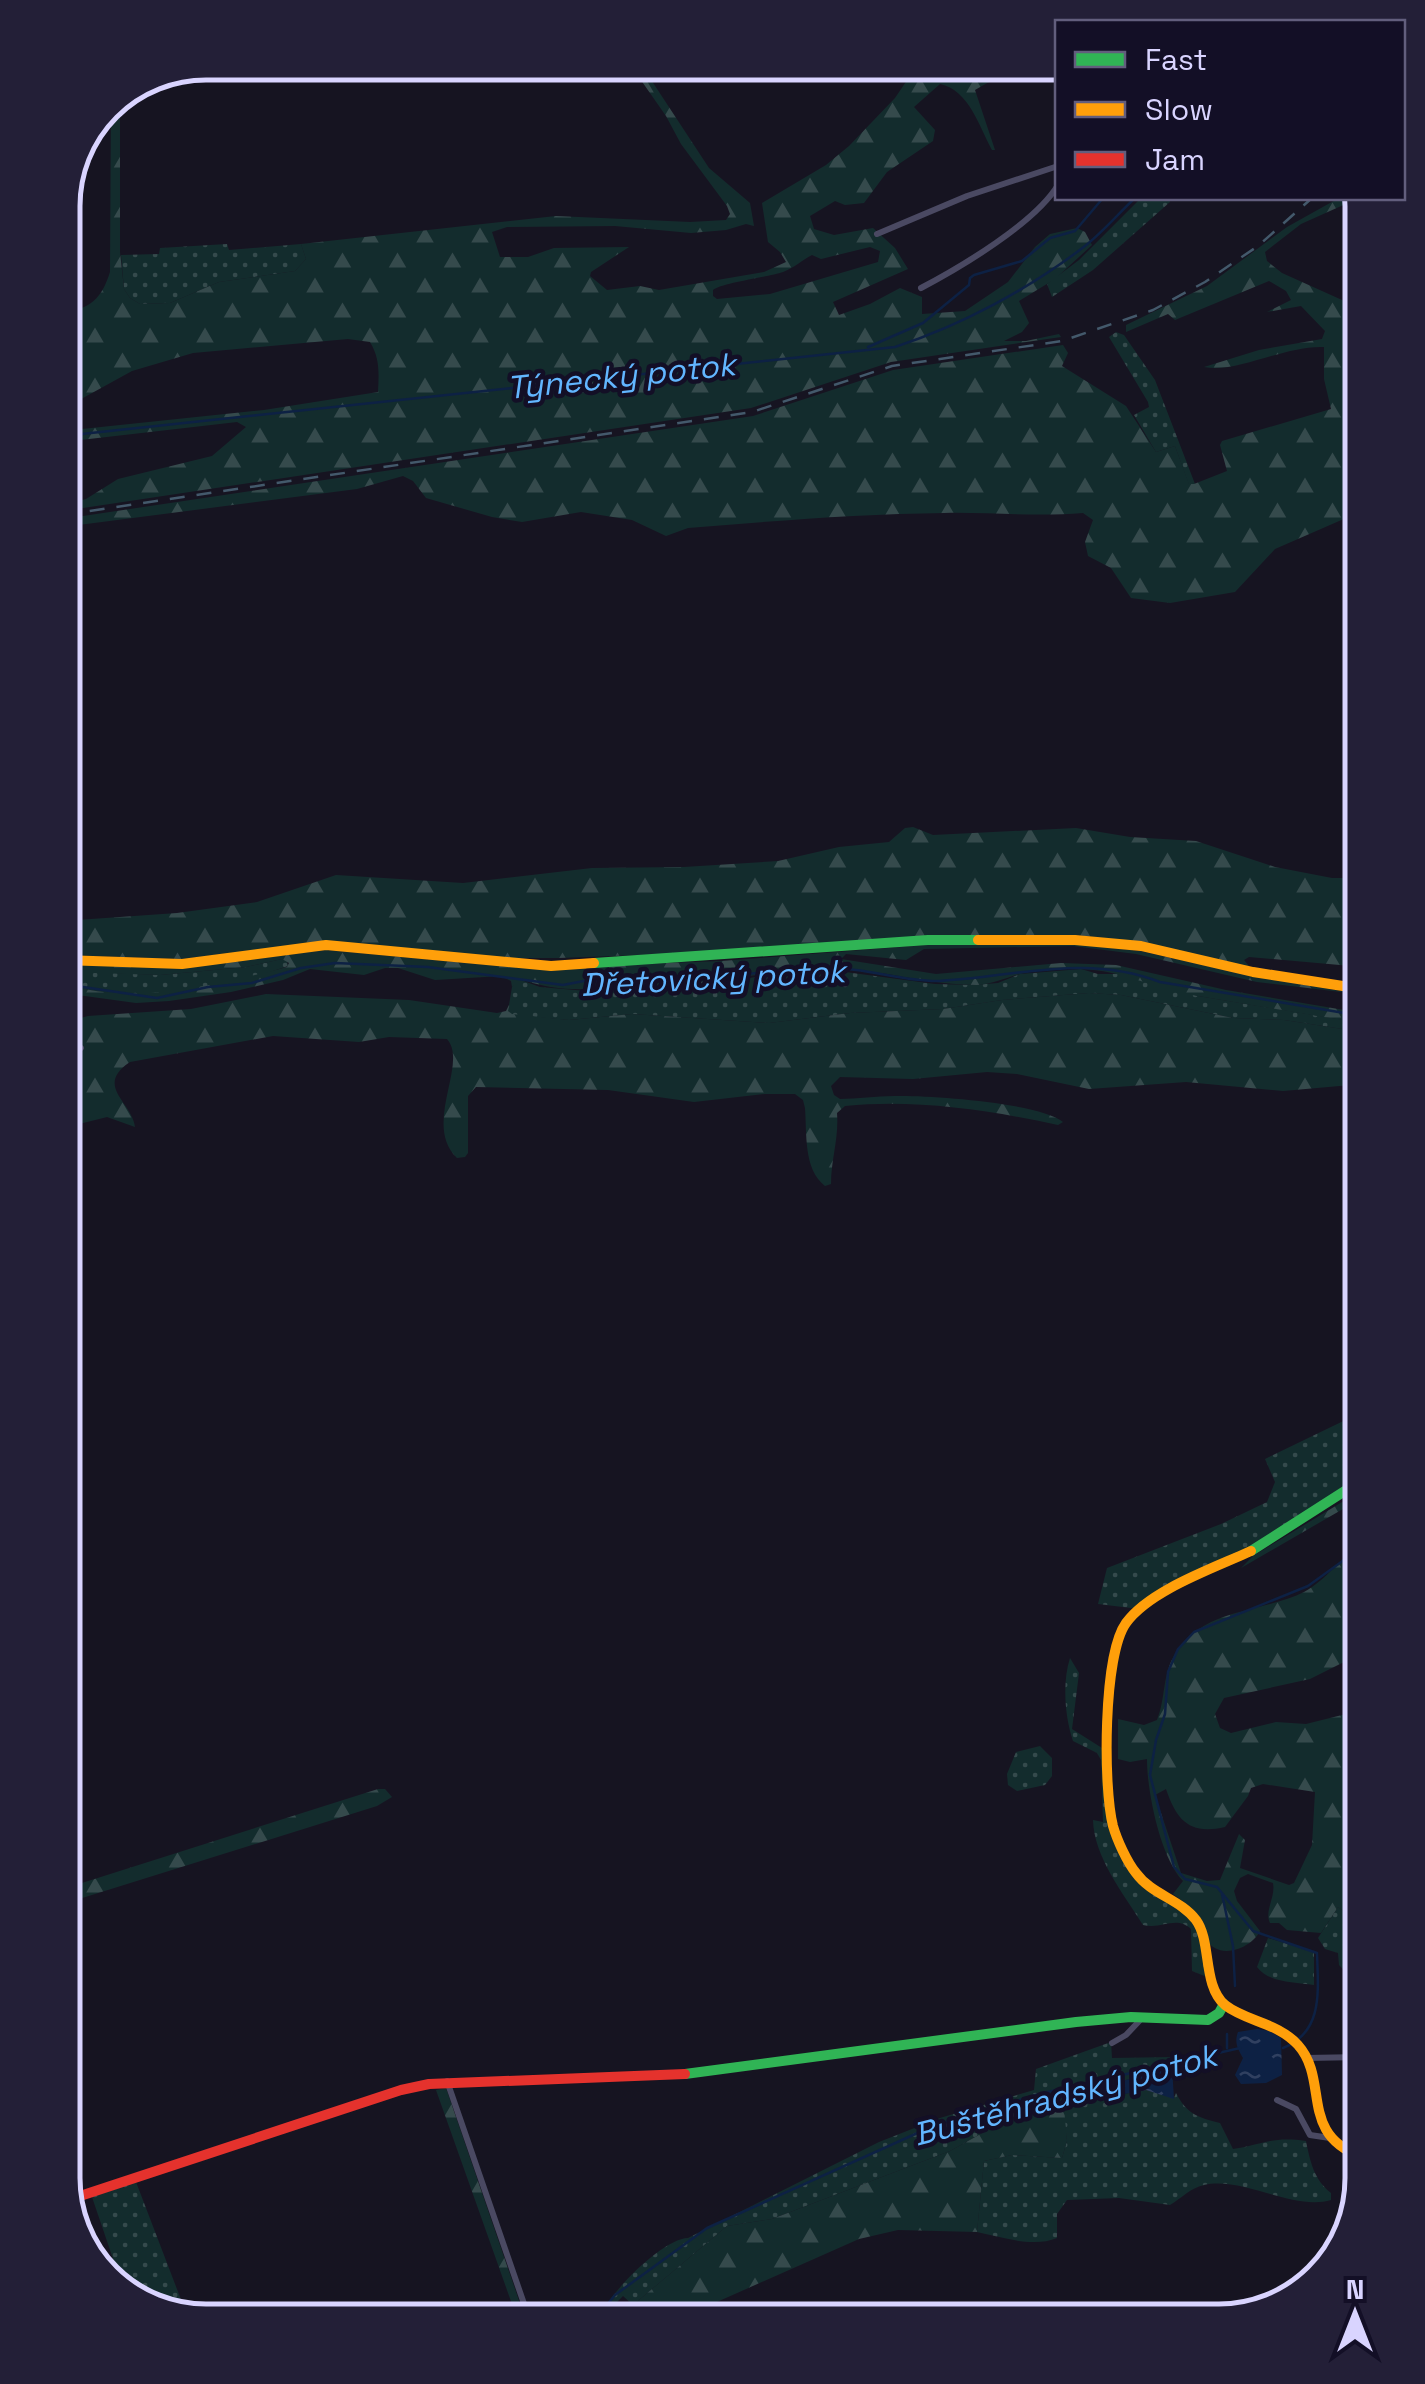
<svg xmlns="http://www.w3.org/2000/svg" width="1425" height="2384" font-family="'Space Grotesk',sans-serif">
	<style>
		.grass { fill: url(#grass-dots) }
		.forest { fill: url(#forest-firs); fill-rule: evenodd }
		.water { fill: url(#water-ripples) }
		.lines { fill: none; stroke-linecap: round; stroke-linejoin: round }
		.stream { stroke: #0d2144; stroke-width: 2.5 }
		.street { stroke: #4a4962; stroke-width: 6 }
		.fast { stroke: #30b455; stroke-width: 10 }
		.slow { stroke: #ff9f0a; stroke-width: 10 }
		.jam { stroke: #e5322d; stroke-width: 10 }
		.rail { stroke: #43596b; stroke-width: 2.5; stroke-dasharray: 15 12; stroke-linecap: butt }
		.labels { text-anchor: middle; stroke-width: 9; stroke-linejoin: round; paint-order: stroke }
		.water-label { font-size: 32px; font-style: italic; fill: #62b6ff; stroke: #130f26 }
		.rim { fill: none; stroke: #d9d4ff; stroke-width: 5 }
	</style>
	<defs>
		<pattern id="grass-dots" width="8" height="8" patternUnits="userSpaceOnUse" patternTransform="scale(2.5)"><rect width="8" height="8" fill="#132c2d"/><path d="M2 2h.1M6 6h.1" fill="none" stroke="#354a4c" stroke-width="1.8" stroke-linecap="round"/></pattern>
		<pattern id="forest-firs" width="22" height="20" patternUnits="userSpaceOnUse" patternTransform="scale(2.5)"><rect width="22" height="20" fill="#132c2d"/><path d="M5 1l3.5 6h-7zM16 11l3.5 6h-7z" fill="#354a4c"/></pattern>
		<pattern id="water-ripples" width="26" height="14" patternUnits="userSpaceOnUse" patternTransform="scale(2.5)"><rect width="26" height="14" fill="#0d2144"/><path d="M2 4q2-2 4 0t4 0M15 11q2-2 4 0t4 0" fill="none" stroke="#304060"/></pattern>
	</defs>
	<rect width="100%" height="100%" fill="#161421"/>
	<!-- grass -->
	<path class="grass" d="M1141,198H1169L1170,202L1093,270L1052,297L1047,284L1079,260Z
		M227,244L229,250L301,244L306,259L295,271L219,282L170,303L140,304L130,298L124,289L121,255L159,254L160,248Z
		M1116,332L1124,335L1155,380L1195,484L1189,485L1175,446L1156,452L1134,415L1149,407L1148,402L1109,337Z
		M282,959L287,960L288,966C220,989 133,1007 63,983V972L68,971L160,975L246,967Z
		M815,968L935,984L974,985L998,983L1020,974L1081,969L1098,974H1125L1198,996L1362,1023V1032L1284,1020L1233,1018L1121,995L1089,993L1002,1000L943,1009L850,1013L769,1023L632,1014L569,1020L512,1015L508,1011L512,987L518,979L540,987L587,991L637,985H703Z
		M1362,1412V1480L1263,1545L1139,1609L1098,1604L1107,1568L1221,1524L1267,1502L1275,1482L1265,1459Z
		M1114,1646L1107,1746L1113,1826L1134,1871L1198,1922L1212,1979L1192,1971L1191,1929C1176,1915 1161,1930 1143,1925C1123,1893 1094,1857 1093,1820L1103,1822L1101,1760L1097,1753L1073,1741C1065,1717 1062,1683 1070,1658L1079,1673L1072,1729L1102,1748L1103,1713Z
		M1040,1746L1052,1758V1776L1045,1785L1017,1791L1008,1785L1007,1774L1016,1752Z
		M1338,1907L1362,1925V1989L1339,1965L1338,1953L1325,1949L1318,1938Z
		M1268,1938L1314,1952V1985C1294,1982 1269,1983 1257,1967Z
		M1111,2042L1112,2058L1173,2057L1172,2068L1103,2086L1097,2099L1146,2090L1174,2098L1176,2093C1186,2113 1198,2118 1220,2123L1233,2149C1264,2144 1273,2136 1306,2141C1310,2161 1314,2180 1331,2193V2200C1293,2211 1242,2176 1204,2185C1190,2188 1182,2198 1170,2205L1119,2198L1067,2200L1057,2214V2238C1033,2248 1002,2237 977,2232L984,2161L1012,2155L1062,2158L1067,2141L1063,2109L1029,2115L986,2131L950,2151L772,2219L727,2226L633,2305L623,2296L612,2307L608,2317H601C607,2294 664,2238 688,2238L879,2142L940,2118L1034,2090L1036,2069Z
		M136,2182L141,2195L188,2318L126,2297L92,2197Z"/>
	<!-- forest -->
	<path class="forest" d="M629,63H640L709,168L750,203L754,226L746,224L726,230L691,233L615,226L507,227L492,232L500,257H528L554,248L629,247L591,272L590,276L607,290L640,286L659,290L764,272L786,262L780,252L768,242L762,203L826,165L849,146L895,98L912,73L925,63H1057V67C1024,76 1006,70 975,90L995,150H992C979,126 969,90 940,84L914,107L935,130L933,141L887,172L864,203L845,205L835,201L810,216L814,229L834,235L873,228L895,248L908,269L833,302L839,315L870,304L900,288L922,297V314L965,311L1008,282L1035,247L1050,234L1077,228L1085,232L1092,245L1055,279L1019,301L1029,323L1022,332L1004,341H1026L1059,334L1061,337L891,362L751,408L63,511V505L86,499L118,479L212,456L246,427L237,422L63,442V431L264,410L378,392C379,374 380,358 370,342L348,339L193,353L132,371L63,409V312C90,310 102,298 110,272L111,102L120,98V252L124,289L130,298L140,304L170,303L219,282L295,271L306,259L301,244L556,216L690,222L726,220L730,214L727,206L681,144L666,116ZM870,247L880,251L878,262L770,294L717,299L713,296V290C721,283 768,277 783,272C794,268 802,260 812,255L821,259Z
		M1339,198H1359L1301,224L1265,252L1267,261L1282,273L1362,309V511L1275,549L1235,592L1170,603L1131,598L1111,568L1088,556L1085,542L1093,520L1083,513C1036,517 990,512 944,513C859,514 773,521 688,528L666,536L632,520L581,512L522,522L492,517L426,498L413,481L403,476L357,489L63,527V519L753,416L893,370L1063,345L1068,353L1062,366L1126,406L1156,452L1175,446L1189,484H1194L1227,471L1220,445L1222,441L1331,409L1324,379V347C1285,345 1236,374 1204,367L1259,350L1322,339L1325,331L1301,306L1267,312L1291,300L1286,291L1269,281L1175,320L1168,314L1126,332V325L1207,286L1287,227Z
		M913,827L933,835L1076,828L1130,837L1196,841L1275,867L1332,878H1362V967L1249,957L1244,960L1249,966H1245L1142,942L1075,935H1018L928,936L721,952L559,958H511L327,941L181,959L63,955V921L177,913L257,902L336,875L463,883L592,868L684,867L778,861L839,847L889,842L905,828Z
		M1075,944L1140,951L1252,976L1358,994L1257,982L1136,954L1073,946L924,949L906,960L846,954L841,959L936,974L1061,963L1116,965L1226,990L1362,1013V1023C1308,1015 1253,1005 1198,996C1158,990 1122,970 1081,969C1062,968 1038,969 1020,974C1005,978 993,984 977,985C922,985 866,964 811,969C777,972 739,976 706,985C685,990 660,984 638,985C595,989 562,994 520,979L512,987L511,981L501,976L435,980L398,968H385L364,975L310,969L283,980L231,992L169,1001L136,1003L63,993V983C131,1006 201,987 268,972L287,967L289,963L282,959L246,967L160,975L63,972V964L182,968L326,950L510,967H559L721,961L928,945Z
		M1089,993L1121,995L1233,1018L1284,1020L1362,1032V1084L1283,1091L1186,1082L1089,1089L1017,1074L987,1072L913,1079L840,1077L831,1086L834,1095L840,1099C858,1099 876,1096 895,1096C928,1095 1041,1103 1063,1122L1058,1125C989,1110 915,1099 845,1106L837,1113C839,1138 831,1159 831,1184L825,1186C803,1169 807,1133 805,1108L803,1100L795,1094H765L694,1102L608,1090L476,1087L468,1096V1153L465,1157L457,1158C422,1125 469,1063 447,1039L389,1037L359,1042L273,1036L130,1062C94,1086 132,1102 135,1127L107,1117L63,1128V1023L88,1016L191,1009L266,994L409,1000L497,1013L506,1011L510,1003L508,1011L512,1014L569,1020L632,1014L769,1023L850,1013L943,1009L1002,1000Z
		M1362,1490V1498L1241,1568L1253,1556Z
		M1362,1542V1653L1310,1679L1224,1698L1215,1714L1220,1728L1231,1733L1276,1722L1306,1724L1362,1710V1840C1357,1855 1362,1905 1362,1925L1338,1907L1321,1933L1287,1930L1279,1923H1270C1264,1911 1276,1897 1273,1883L1248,1874L1240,1878L1234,1891L1237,1901L1260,1931C1251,1949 1218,1961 1206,1939C1202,1932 1202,1922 1198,1916C1192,1907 1181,1900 1173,1894L1183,1881C1160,1857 1147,1791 1147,1759L1130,1762L1118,1759V1719L1144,1725L1157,1720C1166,1698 1162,1675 1175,1654C1202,1608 1262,1613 1304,1592C1328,1579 1341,1557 1362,1542ZM1263,1784L1315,1792L1312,1845L1294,1883L1289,1885L1240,1868L1245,1840L1239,1834L1220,1880L1207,1881L1181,1873L1155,1795L1166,1789C1177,1821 1190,1835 1225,1827L1248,1796L1251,1788Z
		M378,1789H385L392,1797L377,1806L63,1904V1889Z
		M446,2088L526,2321H518L436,2090Z
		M1064,2108L1067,2141L1062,2158L1012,2155L984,2161L977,2232L898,2230L859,2239L710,2305L698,2312L696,2321H635L633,2305L727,2226L772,2219L950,2151L986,2131L1029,2115Z"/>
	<!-- water -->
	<path class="water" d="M1257,2029L1269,2031L1281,2038L1282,2075L1266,2083L1241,2084L1235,2075L1243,2058C1238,2049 1234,2043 1238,2032Z
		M1172,2068L1174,2099L1146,2090L1097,2099L1094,2095L1103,2086Z"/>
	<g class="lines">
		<!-- stream -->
		<path class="stream" d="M868,347L923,323L969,285L970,278L974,275L1022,261L1050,238L1075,231L1103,198
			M63,436L895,347C962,325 1029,289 1085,246C1103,232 1119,213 1135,198
			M63,984L157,998L208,987L252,983L301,968L335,963L428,967L563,985L589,980L616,984L647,980L670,982C724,978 779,968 832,968C868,968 903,982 939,981C1015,977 1086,953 1160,982L1362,1016
			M1222,1894L1233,1946L1235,1986
			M1227,2034V2048
			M1283,2048C1324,2032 1318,1990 1317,1953L1253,1931L1217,1887L1185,1879L1174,1867L1150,1775L1156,1740L1165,1714L1168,1672L1178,1649L1194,1632L1308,1586L1362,1547
			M603,2321L606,2306L615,2295L707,2228L933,2126L1039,2094L1240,2048"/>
		<!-- street -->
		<path class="street" d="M877,234L967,196L1058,166
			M921,288C961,267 1035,223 1058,185
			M63,1044H76L81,1048
			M63,1086L78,1088
			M1112,2043L1126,2035L1143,2017
			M1306,2058L1362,2057
			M447,2081L530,2321
			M1277,2100L1296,2109L1310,2135L1330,2138"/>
		<!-- fast -->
		<path class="fast" d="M594,963L928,940H978
			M1251,1551L1362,1480
			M685,2074L1076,2022L1131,2017L1208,2020L1219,2013L1224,2004"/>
		<!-- slow -->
		<path class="slow" d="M978,940H1075L1141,946L1253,972L1362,989
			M63,960L182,964L326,945L551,966L594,963
			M1251,1551C1214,1568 1150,1590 1126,1623C1103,1655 1103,1787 1113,1826C1117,1840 1127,1862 1136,1873C1152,1895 1180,1899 1196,1920C1212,1942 1202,1985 1225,2005C1247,2022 1277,2022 1298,2045C1330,2081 1298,2134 1362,2157"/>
		<!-- jam -->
		<path class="jam" d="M68,2200L401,2090L429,2084L685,2074"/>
		<!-- rail -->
		<path class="rail" d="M63,515L752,412L892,366L1062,341L1153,310L1205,282L1258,246L1312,198"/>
	</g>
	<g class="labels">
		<!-- water labels -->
		<g class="water-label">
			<text transform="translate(621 376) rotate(-6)" y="11">Týnecký potok</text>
			<text transform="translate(713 978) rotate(-3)" y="11">Dřetovický potok</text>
			<text transform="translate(1065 2095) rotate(-15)" y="11">Buštěhradský potok</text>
		</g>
	</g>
	<!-- crop -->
	<path d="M0 0H1425V2384H0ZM206 80H1219A126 126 0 0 1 1345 206V2178A126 126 0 0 1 1219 2304H206A126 126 0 0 1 80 2178V206A126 126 0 0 1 206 80Z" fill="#231f37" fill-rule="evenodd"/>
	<path class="rim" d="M206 80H1219A126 126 0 0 1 1345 206V2178A126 126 0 0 1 1219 2304H206A126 126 0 0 1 80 2178V206A126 126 0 0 1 206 80Z"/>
	<!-- legend -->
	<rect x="1055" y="20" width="350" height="180" fill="#130f26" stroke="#625e7d" stroke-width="2.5"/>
	<rect x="1075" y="52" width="50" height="15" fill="#30b455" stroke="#625e7d" stroke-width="2.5"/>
	<text x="1145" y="70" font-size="30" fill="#d9d4ff">Fast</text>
	<rect x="1075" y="102" width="50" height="15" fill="#ff9f0a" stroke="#625e7d" stroke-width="2.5"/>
	<text x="1145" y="120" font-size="30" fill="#d9d4ff">Slow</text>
	<rect x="1075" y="152" width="50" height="15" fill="#e5322d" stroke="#625e7d" stroke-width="2.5"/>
	<text x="1145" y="170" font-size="30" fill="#d9d4ff">Jam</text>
	<!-- north arrow -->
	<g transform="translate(1355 2314)" stroke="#130f26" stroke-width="8" paint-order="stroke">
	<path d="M0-8L18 38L0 25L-18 38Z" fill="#d9d4ff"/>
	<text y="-15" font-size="28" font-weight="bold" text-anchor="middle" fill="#d9d4ff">N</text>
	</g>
</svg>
